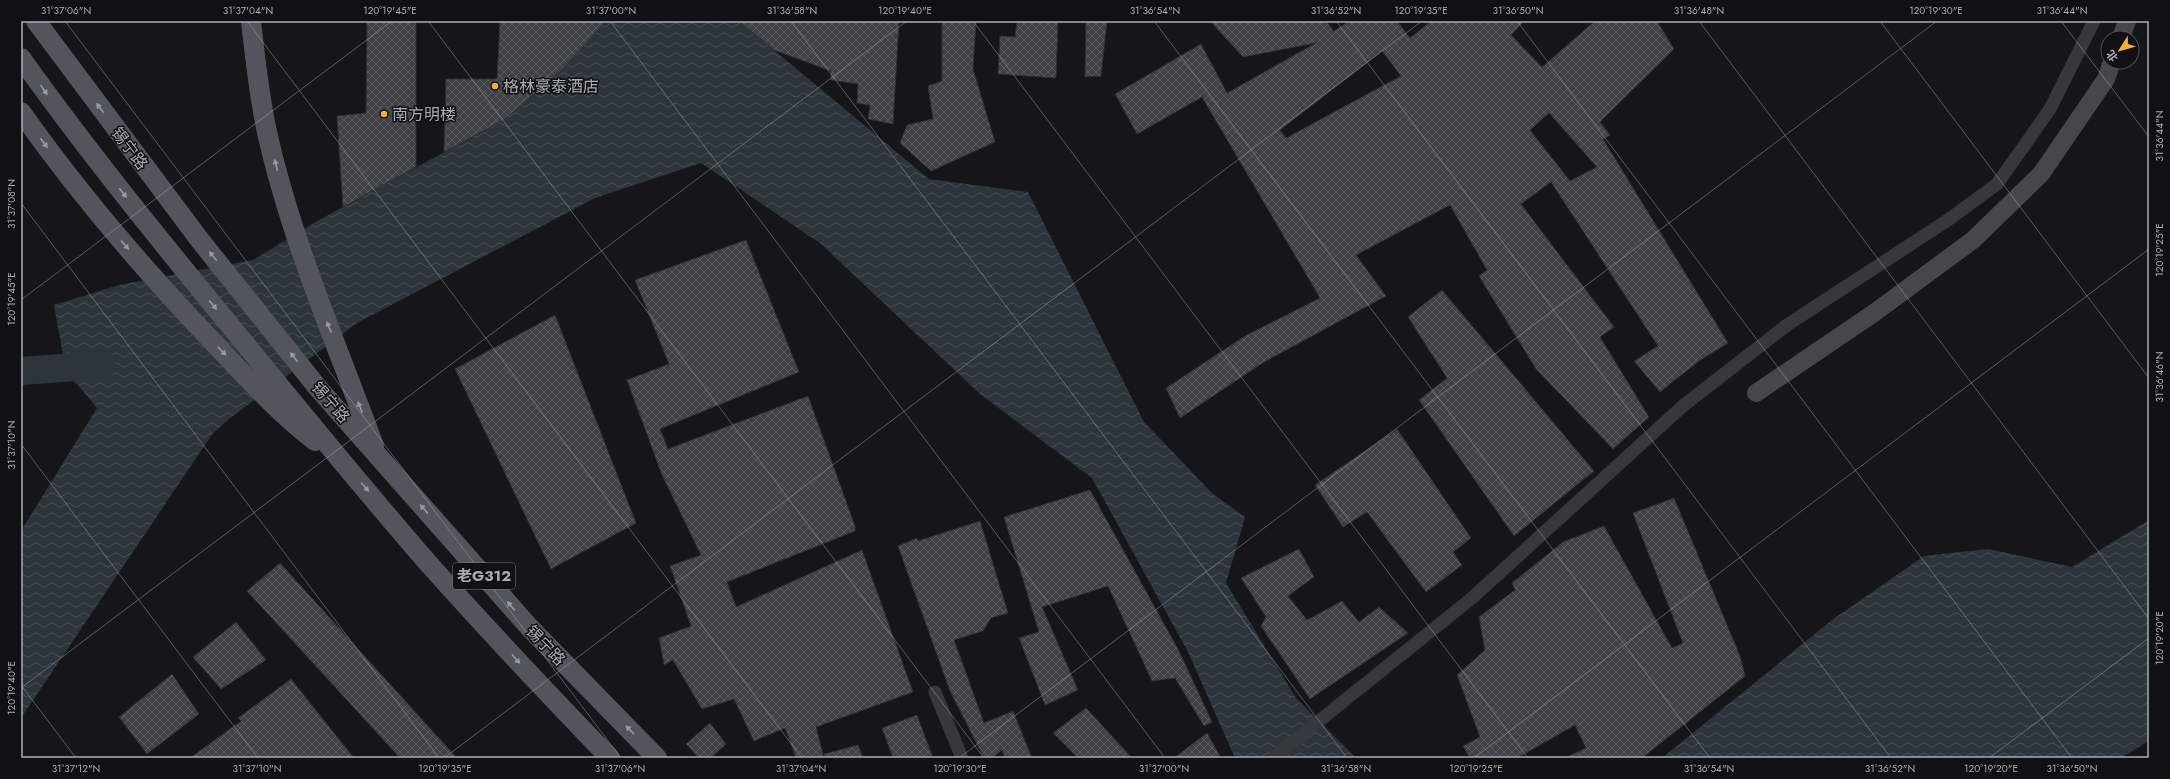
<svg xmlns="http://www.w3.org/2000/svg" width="2170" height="779" font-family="Jost,'Noto Sans SC',sans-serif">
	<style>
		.water { fill: url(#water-waves) }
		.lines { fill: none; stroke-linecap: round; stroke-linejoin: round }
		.river { stroke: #2c353c; stroke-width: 28 }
		.building { fill: url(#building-cross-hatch); stroke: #303034; fill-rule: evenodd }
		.street { stroke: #37383d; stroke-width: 13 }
		.secondary { stroke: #45474d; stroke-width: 18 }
		.primary { stroke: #53555c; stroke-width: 20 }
		.oneway { fill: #979ba6 }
		.ticks { fill: none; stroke: #a8adb8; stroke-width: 1; stroke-opacity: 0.45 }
		.poi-dot { fill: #f2b134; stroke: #111113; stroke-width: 1.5 }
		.labels { text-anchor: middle; stroke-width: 3; stroke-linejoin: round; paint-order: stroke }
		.shield { fill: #111113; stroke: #7b7e86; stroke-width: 1 }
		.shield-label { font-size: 15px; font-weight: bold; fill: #a8adb8 }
		.poi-label { font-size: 16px; fill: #a8adb8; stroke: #111113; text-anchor: start }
		.street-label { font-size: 16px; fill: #a8adb8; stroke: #111113 }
		.neatline { fill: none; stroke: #a8adb8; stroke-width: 1.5 }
		.ticks-label { font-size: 10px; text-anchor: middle; fill: #a8adb8 }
	</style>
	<defs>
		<pattern id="water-waves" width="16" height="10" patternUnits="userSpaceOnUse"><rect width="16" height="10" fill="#2c353c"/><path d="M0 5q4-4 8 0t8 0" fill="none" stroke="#485056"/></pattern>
		<pattern id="building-cross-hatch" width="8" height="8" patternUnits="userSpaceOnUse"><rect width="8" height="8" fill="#404145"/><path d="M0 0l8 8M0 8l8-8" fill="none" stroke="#595a5e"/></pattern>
	</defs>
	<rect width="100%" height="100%" fill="#161618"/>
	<!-- water -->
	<path class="water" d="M606,21H739L929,179L1028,192L1144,422L1212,493L1245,517L1226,583L1296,698L1356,758H1235L1188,652L1092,478L980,394L820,243L701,163L595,198L357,323L229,419L213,433L21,718V531L97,408L78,385L67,377L54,305L119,285L253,260L319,220L504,120L562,69Z
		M2149,520V741L2121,758H1662L1832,620L1924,556L1988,549L2072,567Z"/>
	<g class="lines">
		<!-- river -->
		<path class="river" d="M21,371L102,365"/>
	</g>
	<!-- building -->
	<path class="building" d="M367,21H416V167L343,207L337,116L366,113Z
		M500,21H606L563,69L504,120L444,152L446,79H497Z
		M739,21H899L893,124L868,119L870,105L857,103L858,84L831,80V71L774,50Z
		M942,21H976L973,69L995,142L931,171L900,143L907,125L933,119L928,86L942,81Z
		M1017,21H1058L1056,78L998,74L1000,36L1015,37Z
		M1086,21H1107L1101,76L1085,77Z
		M1210,21H1326L1334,31L1349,21H1397L1410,38L1431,21H1524L1511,35L1542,67L1595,21H1657L1674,49L1600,122L1610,135L1603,139L1728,343L1699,361L1660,392L1634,361L1658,346L1551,182L1521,204L1614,327L1600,337L1649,417L1613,449L1536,369L1479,276L1487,270L1450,205L1356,255L1386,296L1264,362L1180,418L1166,388L1245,336L1320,298L1202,97L1137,134L1115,94L1201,44L1227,93L1316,43L1243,57ZM1382,51L1401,76L1286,138L1280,130ZM1549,113L1597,167L1570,181L1530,130Z
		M746,240L799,372L660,429L668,449L808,396L855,526V531L727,582L736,607L862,550L913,692L816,727L824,758H796L785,728L754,741L734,699L702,709L673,660L664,665L659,638L691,626L670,566L701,555L662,475L627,380L669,364L635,280Z
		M1442,290L1594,471L1514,536L1419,400L1447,378L1408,317Z
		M555,315L636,523L551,569L455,369Z
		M1397,429L1471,538L1453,552L1462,565L1426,592L1367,512L1343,527L1315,485Z
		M1090,490L1179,651L1212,722L1204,726L1175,678L1152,681L1108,586L1042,607L1078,690L1045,705L1019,638L1039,632L1004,517Z
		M1674,498L1740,656L1745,676L1642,758H1565L1586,748L1575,725L1517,758H1470L1463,746L1480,737L1457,675L1485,650L1479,617L1515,590L1512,583L1563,542L1604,526L1672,648L1683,643L1633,513Z
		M980,521L1008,613L991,618L983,631L954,640L984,723L1013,711L1032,758H1005L1002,750L992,758H984L950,691L898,546L917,538L918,541Z
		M1299,549L1314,577L1288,596L1307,620L1342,601L1359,622L1379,607L1408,633L1310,699L1261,626L1266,617L1241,578Z
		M280,563L457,758H400L247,591Z
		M236,622L266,660L221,689L193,657Z
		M172,674L199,714L147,754L119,717Z
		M291,679L354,758H190L241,721L238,718Z
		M1086,708L1132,758H1078L1053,733Z
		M917,715L933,758H893L882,728Z
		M710,723L726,744L711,758H699L686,744Z
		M1207,733L1221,758H1174Z
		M858,745L863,758H825L824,754Z"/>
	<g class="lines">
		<!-- street -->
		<path class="street" d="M935,692L962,758
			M1273,758L1472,598L1684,405L1787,325L1948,220L1997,184L2050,109L2094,21"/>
		<!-- secondary -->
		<path class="secondary" d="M2121,38L2127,21
			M1756,393L1874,313L1973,240L2041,174L2106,79L2112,62"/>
		<!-- primary -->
		<path class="primary" d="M36,21L199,239L318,388L529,627L657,758
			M251,21C255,57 259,96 267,132C291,240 336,342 374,446
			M21,58C93,159 172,255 251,351C309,422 368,494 428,563C487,629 548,694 610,758
			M21,112C79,194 145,271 215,344C247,378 278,412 315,441"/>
	</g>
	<!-- one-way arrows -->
	<defs><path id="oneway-solid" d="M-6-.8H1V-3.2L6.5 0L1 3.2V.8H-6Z"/></defs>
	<g class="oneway">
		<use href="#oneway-solid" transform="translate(44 90) rotate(54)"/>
		<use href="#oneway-solid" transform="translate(100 108) rotate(-127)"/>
		<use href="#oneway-solid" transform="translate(44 143) rotate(53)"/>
		<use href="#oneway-solid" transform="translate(276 165) rotate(-105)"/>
		<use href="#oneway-solid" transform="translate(123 193) rotate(52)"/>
		<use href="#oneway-solid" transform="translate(125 245) rotate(49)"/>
		<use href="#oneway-solid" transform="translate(213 256) rotate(-129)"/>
		<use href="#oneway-solid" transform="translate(213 305) rotate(50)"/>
		<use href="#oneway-solid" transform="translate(329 327) rotate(-112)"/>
		<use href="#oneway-solid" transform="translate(222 351) rotate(46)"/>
		<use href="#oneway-solid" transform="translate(294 357) rotate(-129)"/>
		<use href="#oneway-solid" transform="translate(360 407) rotate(-111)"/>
		<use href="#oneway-solid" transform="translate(365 487) rotate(50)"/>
		<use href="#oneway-solid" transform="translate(424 509) rotate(-131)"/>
		<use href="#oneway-solid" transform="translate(511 606) rotate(-131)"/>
		<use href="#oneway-solid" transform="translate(516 659) rotate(48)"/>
		<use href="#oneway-solid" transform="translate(630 730) rotate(-134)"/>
	</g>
	<!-- ticks -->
	<path class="ticks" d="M65,21L621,758M247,21L802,758M428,21L984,758M610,21L1165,758M791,21L1347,758M973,21L1528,758M1154,21L1710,758M1336,21L1891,758M1517,21L2072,758M1699,21L2149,619M1880,21L2149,378M2061,21L2149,137M21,203L439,758M21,300L392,21M21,444L258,758M21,685L76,758M21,688L907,21M444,758L1422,21M959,758L1937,21M1474,758L2149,249M1989,758L2149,638"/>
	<!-- markers -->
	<g class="poi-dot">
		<circle cx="495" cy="86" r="4"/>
		<circle cx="384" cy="114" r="4"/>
	</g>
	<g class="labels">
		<!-- shield labels -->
		<rect class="shield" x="453" y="563" width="62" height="26" rx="3"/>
		<g class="shield-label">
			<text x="484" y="581">老G312</text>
		</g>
		<!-- poi labels -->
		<g class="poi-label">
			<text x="503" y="92">格林豪泰酒店</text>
			<text x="392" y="120">南方明楼</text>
		</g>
		<!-- street labels -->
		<g class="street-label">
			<text transform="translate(130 148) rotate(53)" y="6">锡宁路</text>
			<text transform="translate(331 402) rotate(49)" y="6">锡宁路</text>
			<text transform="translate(546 645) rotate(46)" y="6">锡宁路</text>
		</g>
	</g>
	<!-- border -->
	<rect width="2170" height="779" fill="none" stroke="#111113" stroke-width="44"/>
	<!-- north arrow -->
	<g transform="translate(2120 50) rotate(233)"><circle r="19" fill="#111113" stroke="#4d4f55"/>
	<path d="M0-3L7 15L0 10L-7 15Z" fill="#f2b134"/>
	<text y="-6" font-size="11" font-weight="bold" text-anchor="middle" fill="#a8adb8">北</text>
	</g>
	<rect x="22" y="22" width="2126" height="735" class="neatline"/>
	<g class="ticks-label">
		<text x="66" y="14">31°37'06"N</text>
		<text x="248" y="14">31°37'04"N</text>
		<text x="390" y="14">120°19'45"E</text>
		<text x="611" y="14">31°37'00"N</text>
		<text x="792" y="14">31°36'58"N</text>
		<text x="905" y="14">120°19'40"E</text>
		<text x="1155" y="14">31°36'54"N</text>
		<text x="1336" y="14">31°36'52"N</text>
		<text x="1421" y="14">120°19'35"E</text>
		<text x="1518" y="14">31°36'50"N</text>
		<text x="1699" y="14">31°36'48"N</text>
		<text x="1936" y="14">120°19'30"E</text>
		<text x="2062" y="14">31°36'44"N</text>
		<text transform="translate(2159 136) rotate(-90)" y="4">31°36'44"N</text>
		<text transform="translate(11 204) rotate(-90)" y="4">31°37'08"N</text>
		<text transform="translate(2159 250) rotate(-90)" y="4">120°19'25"E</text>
		<text transform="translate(11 299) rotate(-90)" y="4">120°19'45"E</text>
		<text transform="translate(2159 377) rotate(-90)" y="4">31°36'46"N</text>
		<text transform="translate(11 445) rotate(-90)" y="4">31°37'10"N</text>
		<text transform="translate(2159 638) rotate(-90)" y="4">120°19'20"E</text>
		<text transform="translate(11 688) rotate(-90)" y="4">120°19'40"E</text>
		<text x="76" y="772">31°37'12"N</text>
		<text x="257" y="772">31°37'10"N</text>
		<text x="445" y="772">120°19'35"E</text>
		<text x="620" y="772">31°37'06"N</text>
		<text x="801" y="772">31°37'04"N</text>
		<text x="960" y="772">120°19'30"E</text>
		<text x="1164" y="772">31°37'00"N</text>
		<text x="1346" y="772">31°36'58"N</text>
		<text x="1476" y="772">120°19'25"E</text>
		<text x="1709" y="772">31°36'54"N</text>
		<text x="1890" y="772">31°36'52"N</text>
		<text x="1991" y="772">120°19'20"E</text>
		<text x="2072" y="772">31°36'50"N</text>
	</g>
</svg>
